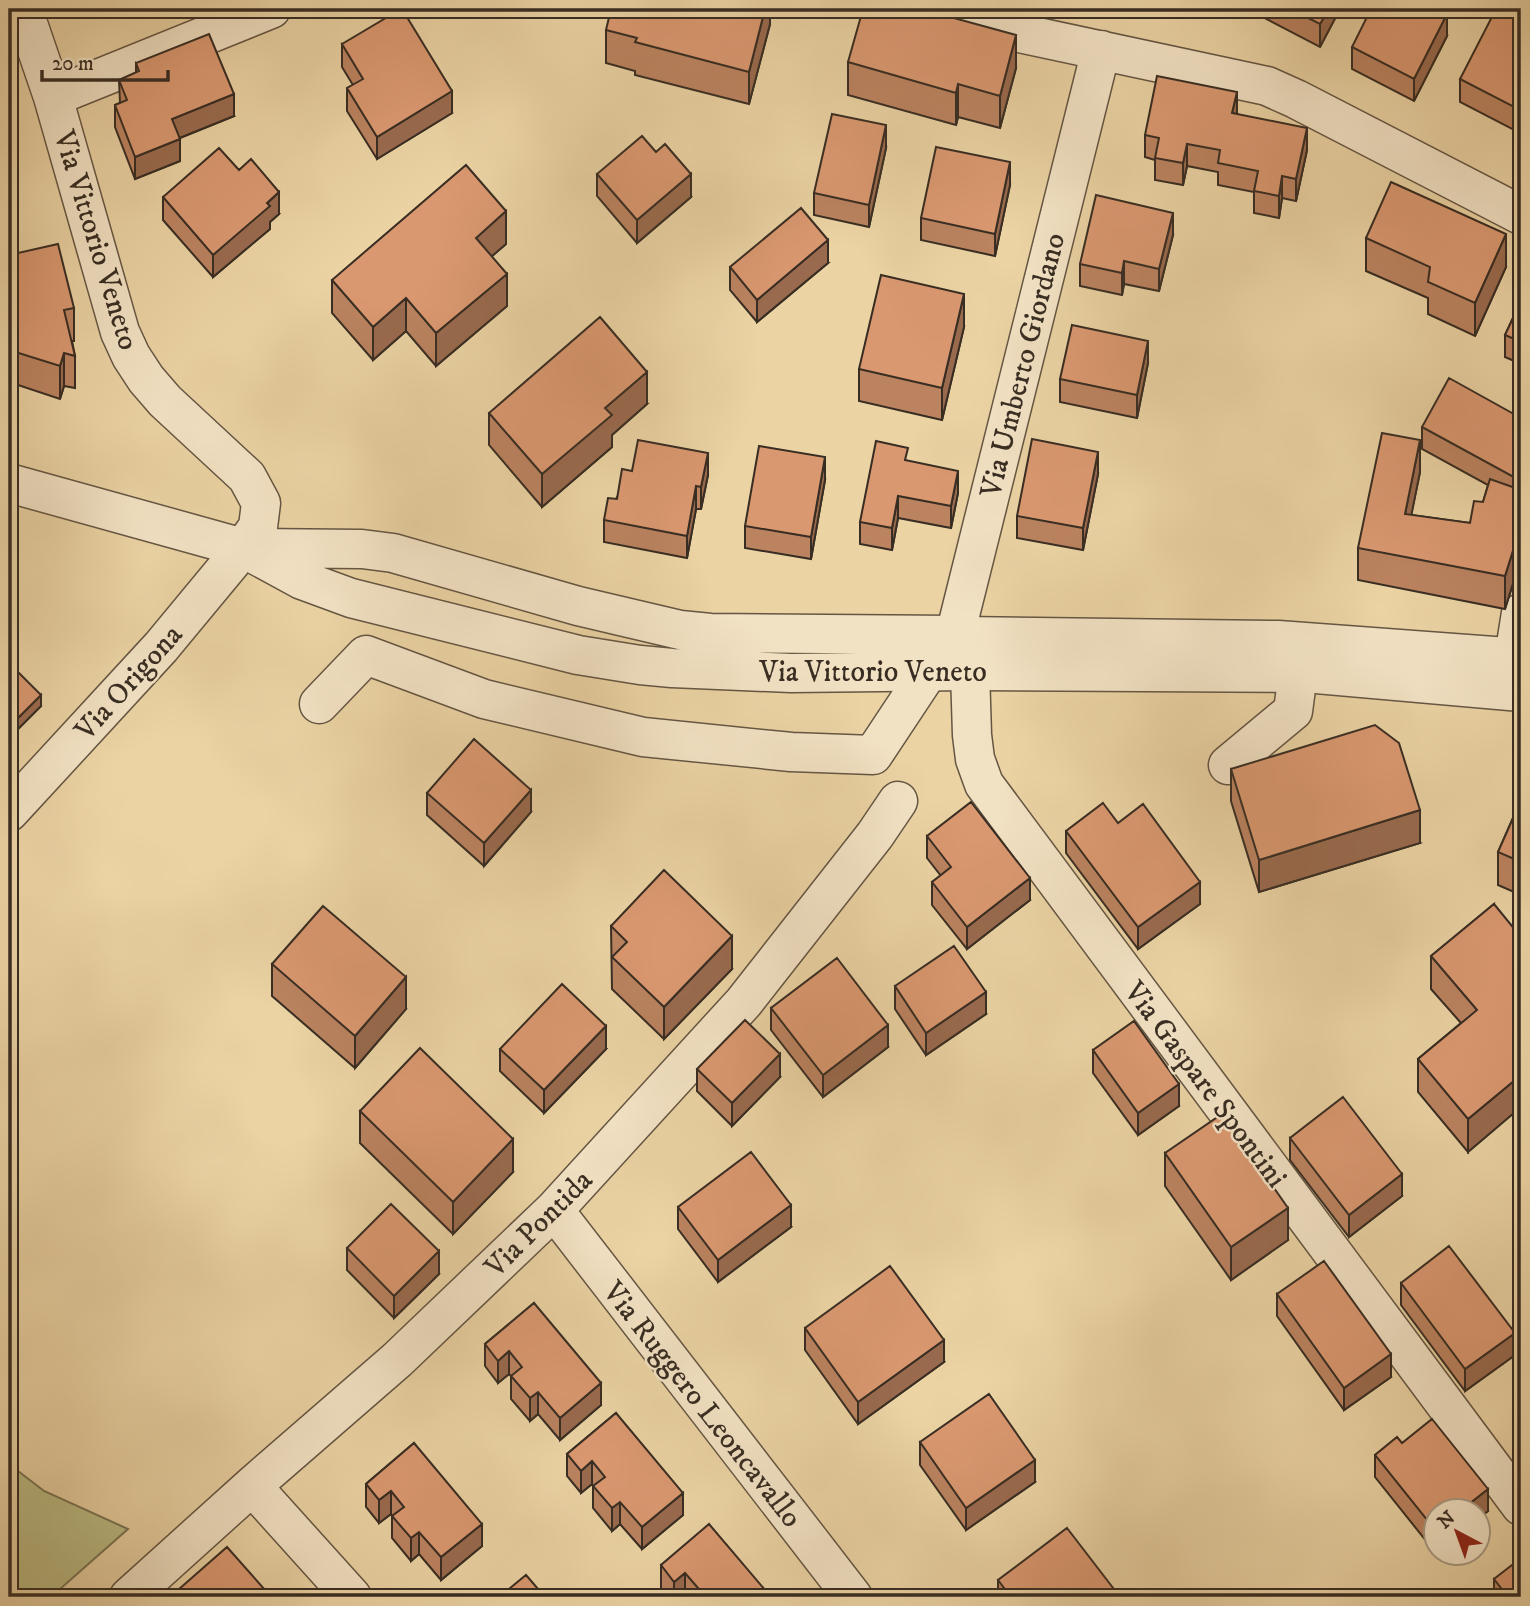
<svg xmlns="http://www.w3.org/2000/svg" width="1530" height="1606" font-family="'IM FELL DW Pica',serif">
	<style>
		.green { fill: #bbbb83; stroke: #7a7453; stroke-width: 2 }
		.lines { fill: none; stroke-linecap: round; stroke-linejoin: round }
		.minor-casing { stroke: #655643; stroke-width: 41 }
		.tertiary-casing { stroke: #655643; stroke-width: 41 }
		.minor { stroke: #f2e2c4; stroke-width: 38 }
		.tertiary { stroke: #f2e2c4; stroke-width: 38 }
		.wall { fill: #bb8360; stroke: #382d23; stroke-width: 2 }
		.shaded-wall { fill: #996a4e; stroke: #382d23; stroke-width: 2 }
		.building { fill: #da9870; stroke: #382d23; stroke-width: 2 }
		.labels { text-anchor: middle; stroke-width: 5; stroke-linejoin: round; paint-order: stroke }
		.street-label { font-size: 30px; fill: #382d23; stroke: #f2e2c4 }
	</style>
	<rect width="100%" height="100%" fill="#ebd3a4"/>
	<filter id="stains"><feTurbulence type="fractalNoise" baseFrequency=".00286" numOctaves="4"/><feColorMatrix values="0 0 0 0 .2 0 0 0 0 .09 0 0 0 0 .02 0 0 0 .5 -.17"/></filter>
	<radialGradient id="worn" r=".72"><stop offset=".6" stop-color="#630" stop-opacity="0"/><stop offset="1" stop-color="#630" stop-opacity=".3"/></radialGradient>
	<!-- green -->
	<path class="green" d="M9,1464L44,1491L128,1529L51,1597H9Z"/>
	<g class="lines">
		<!-- minor casing -->
		<g class="minor-casing">
			<path id="minor" d="M907,9L1267,86L1296,99L1521,215
				M53,97L271,9
				M956,640L961,656L970,671L972,735L975,759L984,784L1521,1506
				M1509,688L1521,613
				M319,704L366,655L484,699L643,737L791,752L873,755L928,672L943,654L955,635L1101,50
				M1228,765L1293,711L1298,673
				M9,812L161,647L243,548L258,527L261,503L247,477L165,401L146,379L131,356L120,332L53,97L23,9
				M554,1210L853,1597
				M252,1486L352,1597
				M129,1597L252,1486L397,1360L554,1210L744,1002L875,835L898,801"/>
		</g>
		<!-- tertiary casing -->
		<g class="tertiary-casing">
			<path id="tertiary" d="M9,483L243,548L302,580L351,598L578,655L640,665L672,668L791,673L970,671L1305,673L1521,692
				M249,548L362,549L393,553L578,606L680,630L710,633L955,635L962,636L1278,640L1521,658"/>
		</g>
		<!-- minor -->
		<use href="#minor" class="minor"/>
		<!-- tertiary -->
		<use href="#tertiary" class="tertiary"/>
	</g>
	<!-- wall -->
	<path class="wall" d="M770,9V24L749,104L635,75V71L606,63V30Z
		M1255,9H1340L1320,47L1255,13Z
		M1521,14V120L1516,131L1460,102V79Z
		M1447,36L1414,101L1352,69V47Z
		M342,44L452,113L377,159L347,111V88L353,85L342,67Z
		M848,62L1016,68L1000,128L958,117L956,125L848,95Z
		M136,63L234,116L180,138V161L135,179L115,127V105L120,103L119,80L136,73Z
		M1237,114L1307,150L1296,201L1282,198L1279,218L1254,213V192L1218,185V172L1187,166L1183,185L1155,180V160L1145,157V135Z
		M886,148L869,227L814,215V193Z
		M597,174L691,197L637,243L597,196Z
		M1010,185L995,256L921,240V218Z
		M163,197L279,214L270,222V229L213,277L163,220Z
		M9,205L18,253L74,308V341H72L75,356V388L64,386L60,399L9,382Z
		M1173,235L1159,291L1124,284L1122,295L1080,286V264Z
		M1366,238L1506,267L1475,336L1428,314V298L1366,271Z
		M506,244L492,256L507,306L436,366L406,331L373,360L332,313V280Z
		M828,263L757,322L730,290V267Z
		M1521,301V364L1505,357V335Z
		M964,327L942,420L859,401V369Z
		M1148,363L1137,418L1060,402V379Z
		M647,404L612,435V447L542,507L489,445V413Z
		M1521,418V558L1505,609L1358,580V548L1420,472L1411,515L1470,523L1483,502L1488,485L1422,449V427Z
		M908,461L958,493L951,528L898,518L892,550L860,544V522Z
		M632,471L708,475L701,509H696L687,558L604,542V520Z
		M1098,474L1083,550L1017,538V516Z
		M825,480L811,559L745,548V526Z
		M9,675L41,706L12,735L9,732Z
		M1231,769L1420,843L1259,892L1231,801Z
		M1521,770V895L1498,885V852L1513,818V789Z
		M427,793L531,812L484,866L427,815Z
		M1118,823L1200,904L1138,949L1066,853V831Z
		M927,836L1030,900L967,949L932,905V882L941,876L927,858Z
		M1494,904L1468,1152L1418,1092V1059L1461,1023L1431,989V956Z
		M611,926L732,969L664,1039L612,989Z
		M272,964L406,1009L355,1068L272,996Z
		M895,986L986,1014L926,1055L895,1009Z
		M771,1008L888,1047L823,1097L771,1030Z
		M500,1049H606L544,1113L500,1071Z
		M1093,1050L1179,1106L1138,1135L1093,1073Z
		M697,1069L780,1077L732,1126L697,1091Z
		M360,1111L513,1172L453,1234L360,1143Z
		M1290,1138L1402,1196L1349,1237L1290,1160Z
		M1165,1153L1288,1240L1231,1280L1165,1186Z
		M678,1207L791,1227L718,1282L678,1229Z
		M347,1248L439,1274L394,1318L347,1270Z
		M1401,1283L1515,1355L1465,1391L1401,1305Z
		M1277,1294L1391,1377L1344,1410L1277,1316Z
		M534,1303L601,1405L560,1440L538,1414L530,1421L511,1399V1376L509,1374L498,1383L485,1366V1344Z
		M805,1328L944,1362L858,1424L805,1350Z
		M616,1413L683,1515L642,1549L620,1524L612,1531L593,1508V1486L592,1484L581,1493L567,1476V1454Z
		M920,1442L1035,1482L966,1530L920,1465Z
		M414,1443L482,1546L441,1580L419,1554L411,1561L392,1538V1516L391,1514L379,1523L366,1507V1484Z
		M1402,1443L1488,1511L1478,1519V1511H1436V1553H1444L1439,1557L1375,1477V1455Z
		M661,1565L771,1597H687L685,1595L682,1597H669L661,1588Z
		M1494,1579L1521,1597H1494Z
		M998,1580L1120,1597H998Z"/>
	<!-- shaded-wall -->
	<path class="shaded-wall" d="M765,9H770V24L749,104V72Z
		M1329,9H1340L1320,47V24Z
		M1447,14V36L1414,101V79Z
		M1016,35V68L1000,128V96Z
		M9,59H11V81L9,82Z
		M958,84V117L956,125V93Z
		M452,91V113L377,159V137Z
		M1237,92V114L1232,113Z
		M234,94V116L172,141V119Z
		M1521,98V120L1516,131V108Z
		M886,125V148L869,227V205Z
		M1307,128V150L1296,201V179Z
		M180,139V161L135,179V157Z
		M1187,144V166L1183,185V163Z
		M1010,162V185L995,256V234Z
		M691,174V197L637,243V220Z
		M1282,176V198L1279,218V196Z
		M279,192V214L270,222V229L213,277V255Z
		M506,211V244L476,270V238Z
		M1173,213V235L1159,291V269Z
		M1506,234V267L1475,336V303Z
		M828,240V263L757,322V300Z
		M18,245V267L9,269V247Z
		M1124,261V284L1122,295V273Z
		M507,274V306L436,366V333Z
		M964,294V327L942,420V388Z
		M406,298V331L373,360V327Z
		M1148,341V363L1137,418V395Z
		M64,353V386L60,399V366Z
		M647,372V404L612,435V447L542,507V474L605,408Z
		M1420,440V472L1405,547V514Z
		M1098,452V474L1083,550V528Z
		M708,453V475L701,509V487Z
		M825,457V480L811,559V537Z
		M958,471V493L951,528V506Z
		M696,486V509L687,558V536Z
		M898,496V518L892,550V528Z
		M1521,525V558L1505,609V576Z
		M41,695V706L12,735V724Z
		M531,790V812L484,866V843Z
		M1420,810V843L1259,892V860Z
		M1030,878V900L967,949V927Z
		M1200,882V904L1138,949V927Z
		M732,936V969L664,1039V1007Z
		M406,977V1009L355,1068V1036Z
		M986,992V1014L926,1055V1033Z
		M888,1025V1047L823,1097V1075Z
		M606,1026V1049L544,1113V1090Z
		M780,1054V1077L732,1126V1103Z
		M1521,1075V1107L1468,1152V1119Z
		M1179,1084V1106L1138,1135V1113Z
		M513,1139V1172L453,1234V1202Z
		M1402,1174V1196L1349,1237V1215Z
		M791,1205V1227L718,1282V1260Z
		M1288,1208V1240L1231,1280V1247Z
		M439,1251V1274L394,1318V1296Z
		M1515,1333V1355L1465,1391V1369Z
		M944,1340V1362L858,1424V1402Z
		M509,1351V1374L498,1383V1361Z
		M1391,1354V1377L1344,1410V1388Z
		M601,1383V1405L560,1440V1418Z
		M538,1392V1414L530,1421V1398Z
		M1035,1460V1482L966,1530V1508Z
		M592,1461V1484L581,1493V1471Z
		M1488,1489V1511L1478,1519V1511H1460Z
		M391,1491V1514L379,1523V1500Z
		M683,1493V1515L642,1549V1527Z
		M620,1502V1524L612,1531V1508Z
		M482,1524V1546L441,1580V1557Z
		M419,1532V1554L411,1561V1538Z
		M685,1573V1595L682,1597H674V1582Z
		M265,1590V1597H258Z"/>
	<!-- building -->
	<path class="building" d="M401,9H402L452,91L377,137L347,88L363,79L342,44Z
		M611,9H765L749,72L635,42L637,38L606,30Z
		M863,9H921L1016,35L1000,96L958,84L956,93L848,62Z
		M1290,9H1329L1320,24Z
		M1371,9H1437L1447,14L1414,79L1352,47Z
		M1496,9H1511L1521,14V98L1516,108L1460,79Z
		M209,34L234,94L172,119L180,139L135,157L115,105L127,100L119,80L139,71L136,63Z
		M1157,76L1237,92L1232,113L1307,128L1296,179L1282,176L1279,196L1254,191L1258,171L1218,163L1220,150L1187,144L1183,163L1155,158L1159,138L1145,135Z
		M832,114L886,125L869,205L814,193Z
		M642,136L656,152L665,144L691,174L637,220L597,174Z
		M936,147L1010,162L995,234L921,218Z
		M219,148L239,170L251,159L279,192L267,203L270,206L213,255L163,197Z
		M466,165L506,211L476,238L507,274L436,333L406,298L373,327L332,280Z
		M1391,182L1506,234L1475,303L1428,282L1430,267L1366,238Z
		M1096,195L1173,213L1159,269L1124,261L1122,273L1080,264Z
		M9,205L18,245L9,247Z
		M801,208L828,240L757,300L730,267Z
		M58,244L74,308L64,310L75,356L64,353L60,366L9,350V255Z
		M881,275L964,294L942,388L859,369Z
		M1521,301V342L1505,335Z
		M600,317L647,372L605,408L612,415L542,474L489,413Z
		M1072,325L1148,341L1137,395L1060,379Z
		M1449,378L1521,418V481L1422,427Z
		M1382,433L1420,440L1405,514L1470,523L1474,501L1483,502L1490,479L1521,490V525L1505,576L1358,548Z
		M1032,439L1098,452L1083,528L1017,516Z
		M638,440L708,453L701,487L696,486L687,536L604,520L608,498L617,499L622,469L632,471Z
		M876,441L908,448L905,460L958,471L951,506L898,496L892,528L860,522Z
		M759,446L825,457L811,537L745,526Z
		M15,669L41,695L12,724L9,721V675Z
		M1375,725L1399,743L1420,810L1259,860L1231,769Z
		M474,739L531,790L484,843L427,793Z
		M1521,770V862L1498,852L1521,800L1513,789Z
		M971,802L1030,878L967,927L932,882L951,867L927,836Z
		M1103,803L1118,823L1143,804L1200,882L1138,927L1066,831Z
		M664,870L732,936L664,1007L612,957L627,942L611,926Z
		M1494,904L1521,937V970L1520,971L1521,973V1075L1468,1119L1418,1059L1477,1010L1431,956Z
		M323,906L406,977L355,1036L272,964Z
		M954,946L986,992L926,1033L895,986Z
		M837,958L888,1025L823,1075L771,1008Z
		M562,984L606,1026L544,1090L500,1049Z
		M745,1020L780,1054L732,1103L697,1069Z
		M1134,1021L1179,1084L1138,1113L1093,1050Z
		M420,1048L513,1139L453,1202L360,1111Z
		M1343,1097L1402,1174L1349,1215L1290,1138Z
		M1222,1114L1288,1208L1231,1247L1165,1153Z
		M751,1152L791,1205L718,1260L678,1207Z
		M391,1204L439,1251L394,1296L347,1248Z
		M1449,1246L1515,1333L1465,1369L1401,1283Z
		M1324,1261L1391,1354L1344,1388L1277,1294Z
		M890,1266L944,1340L858,1402L805,1328Z
		M534,1303L601,1383L560,1418L538,1392L530,1398L511,1376L522,1367L509,1351L498,1361L485,1344Z
		M989,1394L1035,1460L966,1508L920,1442Z
		M616,1413L683,1493L642,1527L620,1502L612,1508L593,1486L605,1477L592,1461L581,1471L567,1454Z
		M1432,1419L1488,1489L1460,1511H1436V1531L1375,1455L1397,1437L1402,1443Z
		M414,1443L482,1524L441,1557L419,1532L411,1538L392,1516L404,1507L391,1491L379,1500L366,1484Z
		M709,1524L771,1597H687L698,1588L685,1573L674,1582L661,1565Z
		M1067,1528L1120,1597H1011L998,1580Z
		M227,1547L265,1590L258,1597H170Z
		M1521,1558V1597H1508L1494,1579Z
		M526,1575L545,1597H499Z"/>
	<g class="labels">
		<!-- street labels -->
		<g class="street-label">
			<text transform="translate(97 240) rotate(73)" y="10">Via Vittorio Veneto</text>
			<text transform="translate(1022 365) rotate(-76)" y="10">Via Umberto Giordano</text>
			<text x="873" y="681">Via Vittorio Veneto</text>
			<text transform="translate(128 682) rotate(-48)" y="10">Via Origona</text>
			<text transform="translate(1206 1084) rotate(53)" y="10">Via Gaspare Spontini</text>
			<text transform="translate(538 1223) rotate(-45)" y="10">Via Pontida</text>
			<text transform="translate(703 1404) rotate(52)" y="10">Via Ruggero Leoncavallo</text>
		</g>
	</g>
	<!-- margin -->
	<rect width="1530" height="1606" fill="none" stroke="#ebd3a4" stroke-width="35"/>
	<rect x="10" y="10" width="1509" height="1585" fill="none" stroke="#382d23" stroke-width="3.5"/>
	<rect x="18" y="18" width="1495" height="1571" fill="none" stroke="#382d23" stroke-width="2"/>
	<!-- north arrow -->
	<g transform="translate(1457 1532) rotate(319)"><circle r="33" fill="#f2e2c4" stroke="#a89a84" stroke-width="2"/>
	<path d="M0-5L12 26L0 18L-12 26Z" fill="#8f2418"/>
	<text y="-10" font-size="19" font-weight="bold" text-anchor="middle" fill="#382d23">N</text>
	</g>
	<!-- scale -->
	<path d="M42 70v10h126v-10" fill="none" stroke="#382d23" stroke-width="3.5"/>
	<text x="52" y="70" font-size="21" fill="#382d23" stroke="#f2e2c4" stroke-width="5" paint-order="stroke">20 m</text>
	<rect width="100%" height="100%" filter="url(#stains)"/>
	<rect width="100%" height="100%" fill="url(#worn)"/>
</svg>
